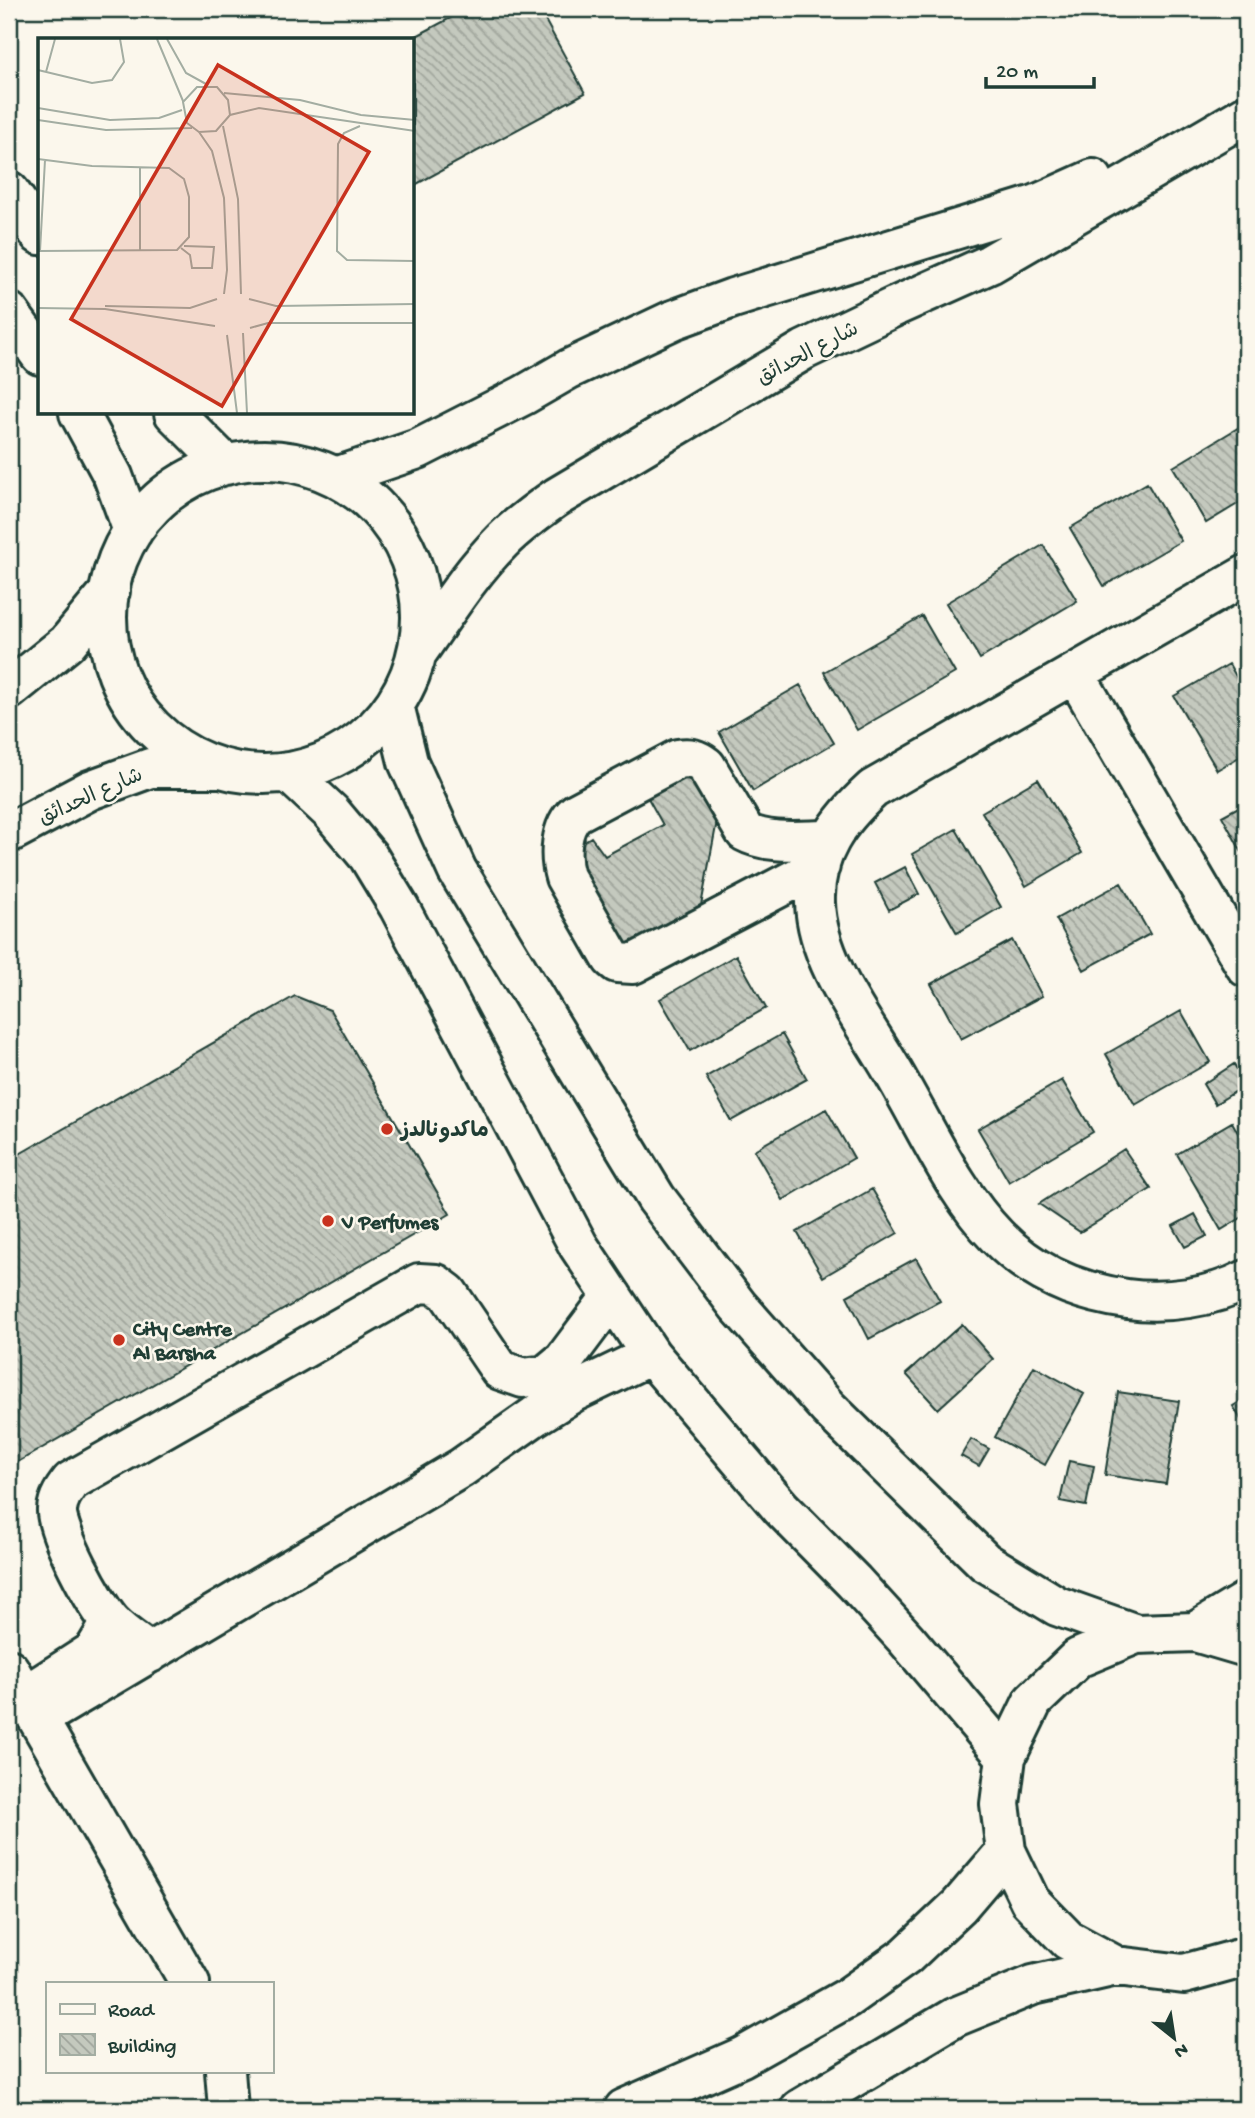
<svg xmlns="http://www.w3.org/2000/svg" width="1255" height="2118" font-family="'Gochi Hand','Playpen Sans Arabic',sans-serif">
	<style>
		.building { fill: url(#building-back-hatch); stroke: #1f3d34; stroke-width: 2 }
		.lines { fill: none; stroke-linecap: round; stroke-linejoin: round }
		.minor-casing { stroke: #1f3d34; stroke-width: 44 }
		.minor { stroke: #fbf7ec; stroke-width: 38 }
		.poi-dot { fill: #c8321e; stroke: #fbf7ec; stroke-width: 2.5 }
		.labels { text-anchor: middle; stroke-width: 5; stroke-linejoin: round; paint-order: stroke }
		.street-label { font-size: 21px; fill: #1f3d34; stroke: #fbf7ec }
		.poi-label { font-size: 21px; font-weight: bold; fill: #1f3d34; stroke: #fbf7ec; text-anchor: start }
		.inset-road { fill: none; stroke: #a3ada2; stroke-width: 2 }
		.view { fill: #c8321e; fill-opacity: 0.15; stroke: #c8321e; stroke-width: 3.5 }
		.inset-edge { fill: none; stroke: #1f3d34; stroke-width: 3.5 }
	</style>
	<defs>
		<pattern id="building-back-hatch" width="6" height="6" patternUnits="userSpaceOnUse" patternTransform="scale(1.75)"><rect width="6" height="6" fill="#c4c9be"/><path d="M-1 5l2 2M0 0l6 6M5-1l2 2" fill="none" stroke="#9fa49b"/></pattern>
	</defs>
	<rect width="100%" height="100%" fill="#fbf7ec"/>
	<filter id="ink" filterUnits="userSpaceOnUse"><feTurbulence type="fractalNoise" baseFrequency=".0143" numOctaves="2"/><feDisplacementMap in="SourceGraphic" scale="14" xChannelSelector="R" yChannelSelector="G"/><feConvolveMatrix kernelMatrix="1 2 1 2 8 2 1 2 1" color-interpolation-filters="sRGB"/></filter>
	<g filter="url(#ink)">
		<!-- building -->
		<path class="building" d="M467,9H539L585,93L413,186V40H409Z
			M1246,423V499L1206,523L1173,467Z
			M1147,483L1181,541L1104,586L1070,528Z
			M1043,545L1077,601L980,659L946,603Z
			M922,616L955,673L857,730L824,672Z
			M1229,664L1246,694V753L1217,770L1174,696Z
			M800,685L834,743L753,791L719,732Z
			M688,773L717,821L700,911L622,953L566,852L591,837L605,856L663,825L648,798Z
			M1038,779L1082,853L1026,886L982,812Z
			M1246,803V860L1222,816Z
			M956,829L1001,907L957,933L912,854Z
			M905,867L919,894L889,910L875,883Z
			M1121,883L1150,934L1084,970L1056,919Z
			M1012,940L1042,996L961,1039L931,984Z
			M736,955L766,1008L690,1051L660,999Z
			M295,996L330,1010L450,1214L9,1467V1160Z
			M1181,1011L1210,1062L1135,1105L1106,1054Z
			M782,1034L807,1079L731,1121L706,1077Z
			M1234,1064L1246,1085L1215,1104L1203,1084Z
			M1062,1080L1093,1132L1009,1182L978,1129Z
			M826,1109L854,1158L783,1200L754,1150Z
			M1232,1122L1246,1147V1215L1221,1230L1177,1154Z
			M1124,1149L1151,1189L1080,1232L1039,1204Z
			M872,1189L898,1233L823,1277L797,1232Z
			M1195,1214L1207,1236L1185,1247L1173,1226Z
			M916,1258L940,1301L869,1339L847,1296Z
			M962,1324L993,1359L938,1409L906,1374Z
			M1034,1366L1084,1394L1045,1465L995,1437Z
			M1118,1392L1179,1401L1166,1484L1105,1475Z
			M1246,1398V1428L1233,1406Z
			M971,1439L989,1449L979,1466L961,1456Z
			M1069,1461L1094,1466L1086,1506L1060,1501Z"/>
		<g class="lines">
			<!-- minor casing -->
			<g class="minor-casing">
				<path id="minor" d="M9,191L40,235
					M9,312L40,355
					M79,413L113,476L133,531
					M174,413L226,465
					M107 617a157 157 0 1 1 314 0a157 157 0 1 1-314 0Z
					M336,477L418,449L524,395L569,369L673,320L733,298L1035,205L1093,179
					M1246,575L873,789C839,820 813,854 815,903C817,962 863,1020 892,1070C955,1177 986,1280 1127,1299C1166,1304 1211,1298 1246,1280
					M417,653C444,615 469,574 502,541C519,524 537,511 557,497L804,350L896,306L990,264L1246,115
					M1075,674L1246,967
					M9,690L67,643L110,591
					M394,705L408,762L457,870L656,1198L738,1306L828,1408L985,1562L1057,1606L1136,1634
					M288,772L331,812L368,856L399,907L578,1245L651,1355L781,1508L854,1582L906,1639L1006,1757
					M9,833L90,790L150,768H213
					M820,866L633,964L617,963L612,959L565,877C559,857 560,827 576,813L678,759C690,757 697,759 706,766L745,832C769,845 803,840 829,840
					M1195,1632L1246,1601
					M1246,1647L1195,1632L1136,1634L1078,1658L1033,1701L1006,1757L1000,1804L1006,1851L1030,1901L1068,1940L1116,1966L1184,1974L1246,1957
					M150,1653C137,1643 122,1634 111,1622C96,1606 55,1530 57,1510C58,1498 64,1490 71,1481L419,1283L436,1284L448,1293L500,1370L523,1378L546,1375L564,1360L612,1296
					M9,1669L190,1983
					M24,1696L94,1651L111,1623
					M38,1719L461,1468L535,1416L572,1393L651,1355
					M225,2071L228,2109
					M624,2109L742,2057L847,1998L906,1956L959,1906L1006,1851
					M800,2109L955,2017L1033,1985L1116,1966"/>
			</g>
			<!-- minor -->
			<use href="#minor" class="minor"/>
		</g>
	</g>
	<!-- markers -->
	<g class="poi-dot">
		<circle cx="387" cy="1129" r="7"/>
		<circle cx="328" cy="1221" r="7"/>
		<circle cx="119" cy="1340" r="7"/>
	</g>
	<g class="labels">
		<!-- street labels -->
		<g class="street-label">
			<text transform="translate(807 352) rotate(-28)" y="7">شارع الحدائق</text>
			<text transform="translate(90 795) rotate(-24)" y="7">شارع الحدائق</text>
		</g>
		<!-- poi labels -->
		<g class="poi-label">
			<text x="401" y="1136">ماكدونالدز</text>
			<text x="342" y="1228">V Perfumes</text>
			<text x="133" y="1335">City Centre<tspan x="133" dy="24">Al Barsha</tspan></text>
		</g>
	</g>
	<!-- overview -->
	<g transform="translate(38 38)">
		<rect width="376" height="376" fill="#fbf7ec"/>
		<path class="inset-road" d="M119,1L145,63M129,1L148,35L168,46M0,32L54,45L74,42L86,24L82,1M8,34L17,1M186,55L262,62L323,77L377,82M0,70L72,82L121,80L144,72M192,77L190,62L179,49H159L145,64L149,85L161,94L178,93L192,77L221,70L377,93M0,82L68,92L154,90M185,88L200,161L203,256M322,88L306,95L300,106L299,213L309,222L377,223M161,94L174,113L186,160L189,232L186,256M0,121L54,128L131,130L146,141L151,159V199L139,212L0,213M143,210L152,217L154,230H174L176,209L146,208M2,213L7,122M102,213V129M211,261L238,268L377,266M67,268L152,270L179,261M0,270L67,271L177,288M212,290L230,285H377M205,295L209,375M189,297L199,375M0,375H102"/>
		<path class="view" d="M180,27L331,114L184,368L33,281Z"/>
		<rect width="376" height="376" class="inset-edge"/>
	</g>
	<!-- margin -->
	<rect width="1255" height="2118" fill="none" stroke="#fbf7ec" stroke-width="35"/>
	<rect x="18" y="18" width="1220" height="2083" fill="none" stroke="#1f3d34" stroke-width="2.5" filter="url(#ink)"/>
	<!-- legend -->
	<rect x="46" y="1982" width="228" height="91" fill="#fbf7ec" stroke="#a3ada2" stroke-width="2"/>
	<rect x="60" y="2004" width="35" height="10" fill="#fbf7ec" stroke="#a3ada2" stroke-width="2"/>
	<text x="108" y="2016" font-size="21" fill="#1f3d34">Road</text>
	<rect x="60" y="2034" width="35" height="21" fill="url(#building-back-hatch)" stroke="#a3ada2" stroke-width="2"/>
	<text x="108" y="2052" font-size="21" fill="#1f3d34">Building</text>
	<!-- north arrow -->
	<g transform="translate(1174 2038) rotate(150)" stroke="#fbf7ec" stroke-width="5" paint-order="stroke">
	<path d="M0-5L12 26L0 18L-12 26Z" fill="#1f3d34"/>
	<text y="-10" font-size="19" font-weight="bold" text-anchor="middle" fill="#1f3d34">N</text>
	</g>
	<!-- scale -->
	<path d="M986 77v10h108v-10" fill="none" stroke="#1f3d34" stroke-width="3.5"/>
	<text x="996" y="77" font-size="21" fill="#1f3d34" stroke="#fbf7ec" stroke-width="5" paint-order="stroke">20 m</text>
</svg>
